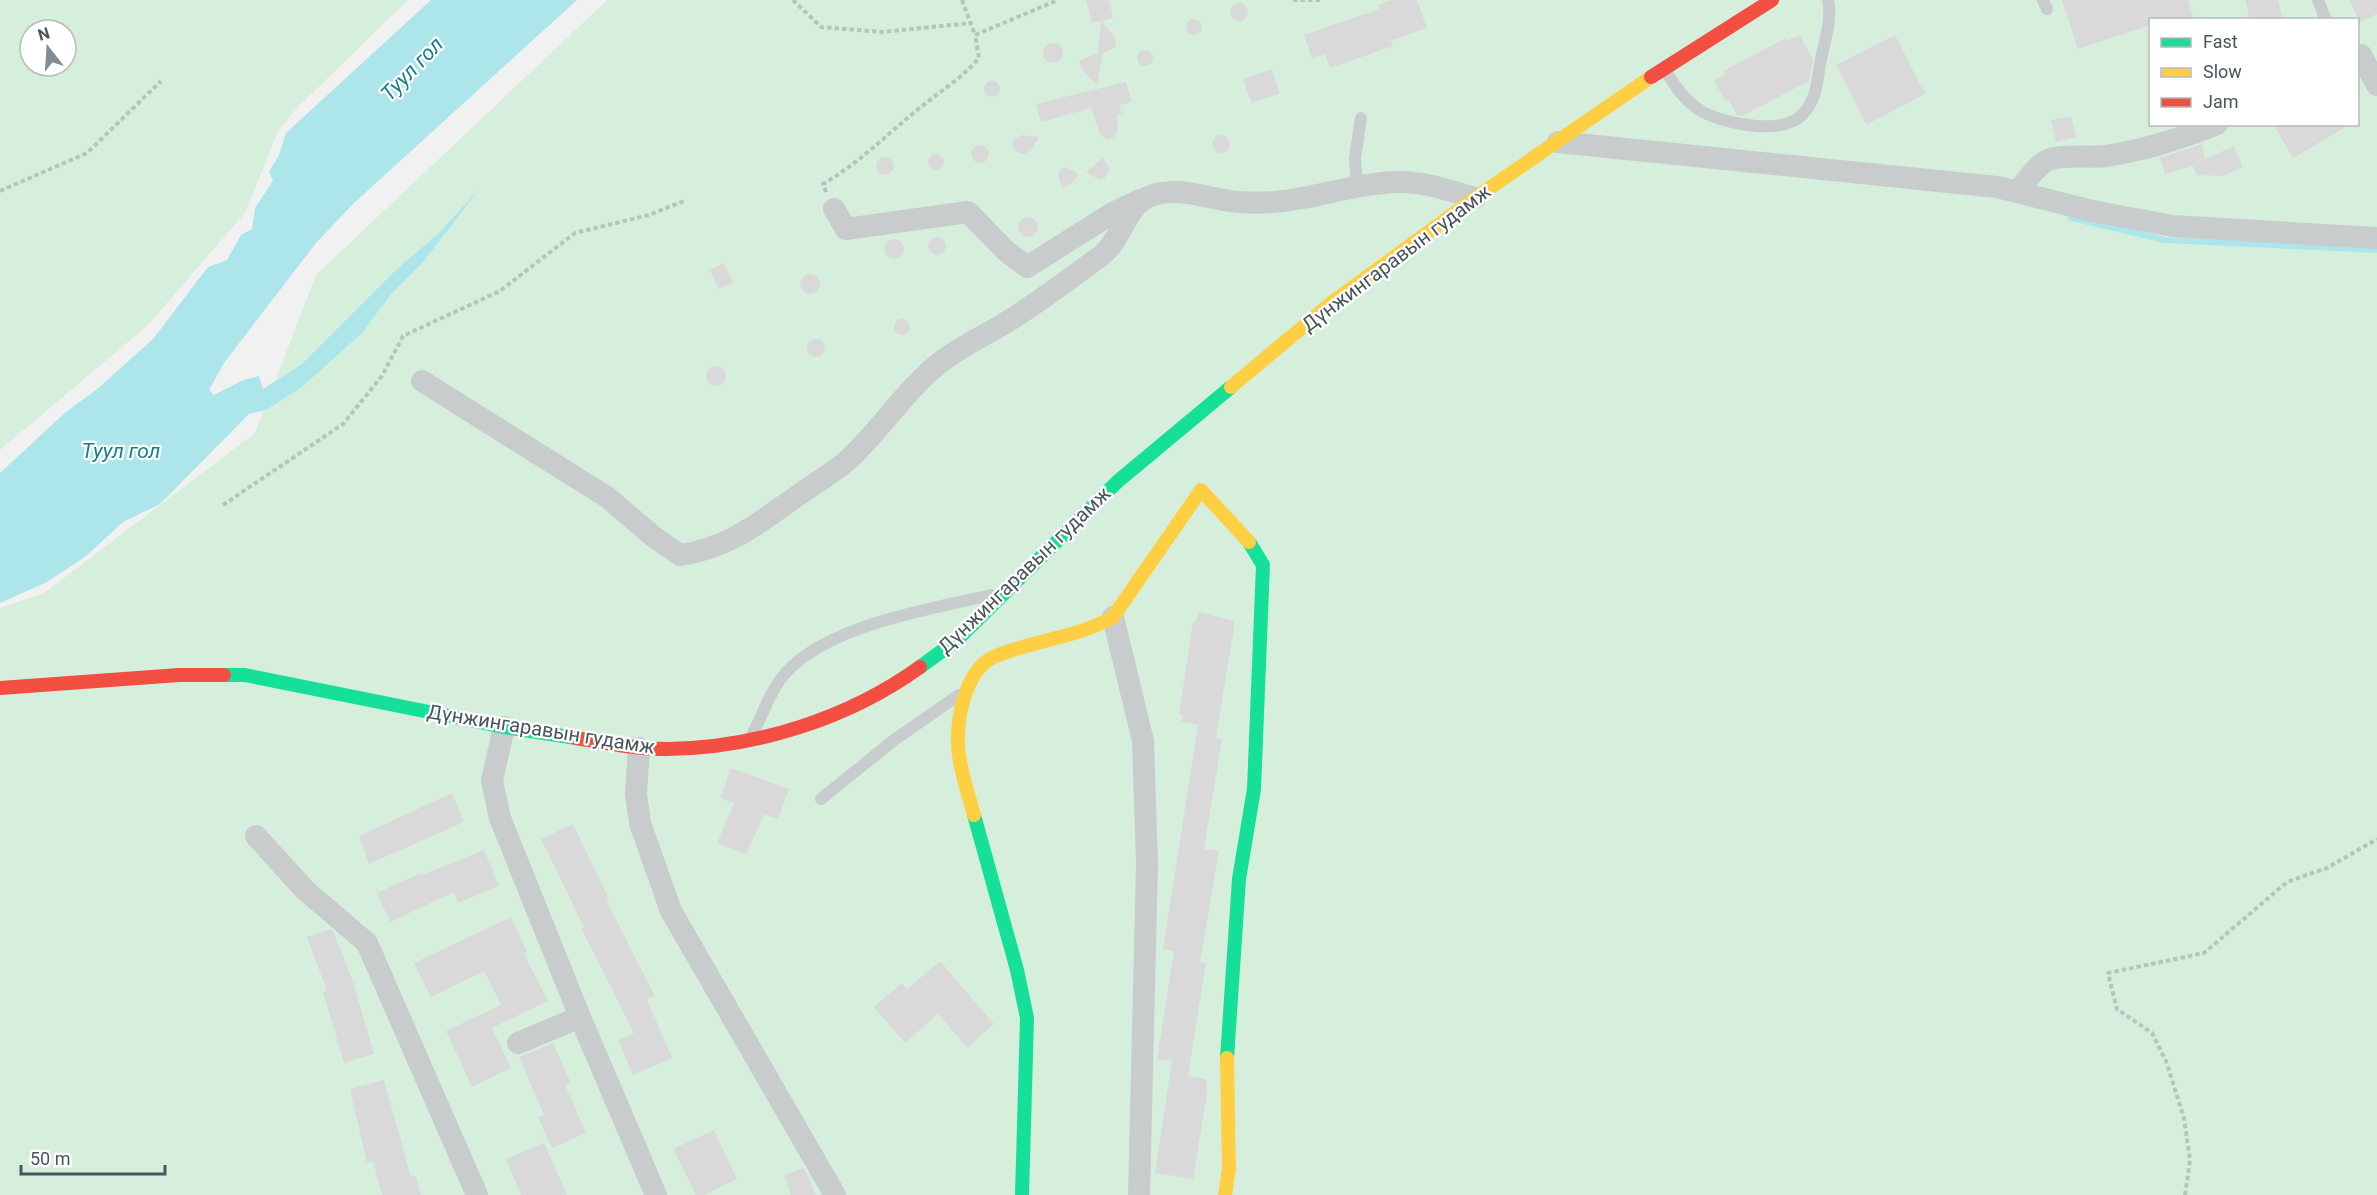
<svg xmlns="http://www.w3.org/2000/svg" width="2377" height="1195" font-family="Roboto,sans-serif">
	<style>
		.green { fill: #d6efdd; fill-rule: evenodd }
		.water { fill: #ace6eb }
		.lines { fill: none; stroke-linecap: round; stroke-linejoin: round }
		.stream { stroke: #ace6eb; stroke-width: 6 }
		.building { fill: #d9d9da }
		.path { stroke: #b8c3bf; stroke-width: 4; stroke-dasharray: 4.5 3; stroke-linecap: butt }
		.lane { stroke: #c8cccd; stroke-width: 12 }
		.street { stroke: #c8cccd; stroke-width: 22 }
		.fast { stroke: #16e098; stroke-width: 14 }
		.slow { stroke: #ffcf43; stroke-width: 14 }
		.jam { stroke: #f24e42; stroke-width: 14 }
		.labels { text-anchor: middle; stroke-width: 4.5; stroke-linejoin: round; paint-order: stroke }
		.street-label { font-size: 20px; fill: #48555c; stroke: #fff }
		.water-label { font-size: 21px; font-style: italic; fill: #117e88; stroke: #fff }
	</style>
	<rect width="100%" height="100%" fill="#f1f1f1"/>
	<!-- green -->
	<path class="green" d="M0,0H408L297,108L278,131L245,213L147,326L0,450ZM30,30H66V66H30Z
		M607,0H2377V1195H0V608L44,593L255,433L316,275ZM2150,20H2358V124H2150Z"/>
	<!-- water -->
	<path class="water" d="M431,0H577L354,203L316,243L224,363L209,390L214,395L243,380L259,376L263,389L302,364L397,269L440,232L480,188L424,261L391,294L363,332L302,387L266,410L249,414L160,504L123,522L85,557L47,582L0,603V473L67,411L96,390L153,339L208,267L227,260L241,235L252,229L255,208L273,181L269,172L279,155L286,133Z"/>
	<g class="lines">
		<!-- stream -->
		<path class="stream" d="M2071,218L2165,240L2377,250"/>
	</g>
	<!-- building -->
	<path class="building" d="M1086,0H1109L1113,18L1102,21L1115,38L1116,47L1103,53L1097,85L1082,70L1079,61L1098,53L1101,21L1092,23Z
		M1392,0H1417L1427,28L1391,41L1393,46L1330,68L1325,54L1312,59L1304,35L1379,9L1378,5Z
		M2062,0H2188L2194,20H2151V25L2078,49Z
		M2245,0H2278L2283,20H2250Z
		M2349,0H2377V14L2360,22Z
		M1230 12a9 9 0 1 1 18 0a9 9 0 1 1-18 0Z
		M1186 27a8 8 0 1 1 16 0a8 8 0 1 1-16 0Z
		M1800,35L1813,59L1809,81L1742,116L1737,115L1729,100L1725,102L1714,80L1725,74L1723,71L1786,38L1787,41Z
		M1895,35L1925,94L1866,125L1836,65Z
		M1043 53a10 10 0 1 1 20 0a10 10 0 1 1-20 0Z
		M1137 58a8 8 0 1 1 16 0a8 8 0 1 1-16 0Z
		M1272,69L1280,94L1251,103L1243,79Z
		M984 89a8 8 0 1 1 16 0a8 8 0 1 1-16 0Z
		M1126,82L1132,102L1119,105L1122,114L1117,115L1118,130L1113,138L1107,140L1100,134L1091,108L1041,122L1036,104Z
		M2071,116L2076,137L2056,142L2051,120Z
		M2273,124H2351L2293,158Z
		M1022,135L1039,137L1030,151L1024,154L1018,153L1012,145L1014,139Z
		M1212 144a9 9 0 1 1 18 0a9 9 0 1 1-18 0Z
		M2202,144L2205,159L2234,146L2243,167L2223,176L2196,175L2193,166L2165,174L2160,158Z
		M971 154a9 9 0 1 1 18 0a9 9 0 1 1-18 0Z
		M928 162a8 8 0 1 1 16 0a8 8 0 1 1-16 0Z
		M876 166a9 9 0 1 1 18 0a9 9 0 1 1-18 0Z
		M1103,158L1110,168L1105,178L1100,180L1086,172Z
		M1066,167L1079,174L1072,183L1062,189L1058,175L1061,169Z
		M1018 227a10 10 0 1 1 20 0a10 10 0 1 1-20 0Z
		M928 246a9 9 0 1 1 18 0a9 9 0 1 1-18 0Z
		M884 249a10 10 0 1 1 20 0a10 10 0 1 1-20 0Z
		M724,263L733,282L719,289L710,270Z
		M800 284a10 10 0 1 1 20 0a10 10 0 1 1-20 0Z
		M894 327a8 8 0 1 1 16 0a8 8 0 1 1-16 0Z
		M807 348a9 9 0 1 1 18 0a9 9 0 1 1-18 0Z
		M706 376a10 10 0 1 1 20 0a10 10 0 1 1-20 0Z
		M1198,612L1235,621L1216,738L1222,739L1204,849L1219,851L1200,962L1206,963L1188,1076L1206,1079L1207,1094L1193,1179L1155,1173L1172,1061L1157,1059L1174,951L1163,949L1198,725L1182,722L1183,716L1179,714L1193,622L1196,623Z
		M731,768L789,789L778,819L764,814L746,855L717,843L734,803L720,798Z
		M452,793L464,822L369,864L359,836Z
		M573,824L609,899L606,900L655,996L647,999L672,1058L633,1075L618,1040L634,1033L581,928L584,927L541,839Z
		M484,850L499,886L458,903L454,892L390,922L377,893L421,873L422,875Z
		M511,917L527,952L524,954L548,1001L492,1028L511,1068L472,1087L446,1031L501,1005L484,971L431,997L414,963Z
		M330,929L334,933L353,982L374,1054L344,1063L323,992L327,991L307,937Z
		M940,961L994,1024L967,1048L938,1014L905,1043L874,1007L902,983L907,989Z
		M553,1043L571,1083L565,1085L586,1133L552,1148L538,1117L544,1115L519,1057Z
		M384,1080L411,1177L416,1176L421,1195H382L373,1161L367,1163L350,1089Z
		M714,1130L737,1179L704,1195H696L673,1149Z
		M544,1143L567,1195H521L506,1159Z
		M804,1168L816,1195H791L784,1175Z"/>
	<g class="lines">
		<!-- path -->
		<path class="path" d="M793,0L821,27L882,32L971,23
			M962,0L975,35L1058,0
			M1293,0H1321
			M0,191L87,153L161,81
			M826,192L823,184C861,162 888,133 922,106C941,91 963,77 979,58L975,35
			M223,505L343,424L382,376L403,336L500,291L575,233L649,215L684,201
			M2185,1195L2190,1160L2184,1118L2166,1061L2152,1033L2117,1009L2108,973L2204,953L2287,882L2327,868L2377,839"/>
		<!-- lane -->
		<path class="lane" d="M2043,0L2047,9
			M2318,0L2326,20
			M1664,68C1674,85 1685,102 1703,112C1726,124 1783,136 1803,114C1818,98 1817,78 1821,59C1825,41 1832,18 1828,0
			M1357,187L1355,158L1361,118
			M753,733C762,716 769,695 780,680C819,626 931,609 991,595
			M821,799L894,740L959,695"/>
		<!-- street -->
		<path class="street" d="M2361,55L2377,85
			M1558,142L1997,187L2092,211L2173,226L2377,238
			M2018,191C2026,182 2035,167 2046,161C2059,154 2090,158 2106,156C2145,150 2180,139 2217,124
			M834,209L846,229L968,212L1006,251L1027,267L1111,214L1140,200
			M422,381L607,497L654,537L680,555C731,548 762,520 803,492C818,481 835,472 849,459C882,428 906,389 942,361C963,345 988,334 1010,320C1042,300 1072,277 1102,255C1121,240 1126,207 1148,197C1176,184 1210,200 1240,202C1296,207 1342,184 1397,182C1423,181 1450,191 1475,198
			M1113,617L1143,741L1147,864L1139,1195
			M504,727L492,781L500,818L580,1017
			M639,748L636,794L640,823L671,911L835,1195
			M256,836L305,890L367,943L477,1195
			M518,1043L580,1017L656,1195"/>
		<!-- fast -->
		<path class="fast" d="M920,667L957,640L1117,482L1231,387
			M224,675H245L504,727L576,738
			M974,815L1017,970L1027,1018L1022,1195
			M1227,1058L1239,879L1254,789L1263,565L1249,542"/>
		<!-- slow -->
		<path class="slow" d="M1231,387L1330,304L1475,198L1651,77
			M974,815C969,797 963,779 960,761C953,730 963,669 996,656C1034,640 1077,638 1113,617L1201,490L1249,542
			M1225,1195L1229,1169L1227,1058"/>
		<!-- jam -->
		<path class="jam" d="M1651,77L1772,0
			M0,688L179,675H224
			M576,738C606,743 636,749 667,749C755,748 848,719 920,667"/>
	</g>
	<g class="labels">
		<!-- street labels -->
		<g class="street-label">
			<text transform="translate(1396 258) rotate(-37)" y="7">Дүнжингаравын гудамж</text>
			<text transform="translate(1024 570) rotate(-44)" y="7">Дүнжингаравын гудамж</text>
			<text transform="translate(541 729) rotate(9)" y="7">Дүнжингаравын гудамж</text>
		</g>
		<!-- water labels -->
		<g class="water-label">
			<text transform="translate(412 69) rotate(-46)" y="7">Туул гол</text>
			<text x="121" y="458">Туул гол</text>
		</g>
	</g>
	<!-- legend -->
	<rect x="2149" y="18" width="210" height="108" fill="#ffffff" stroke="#b6bbbe" stroke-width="1.5"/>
	<rect x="2161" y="38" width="30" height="9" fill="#16e098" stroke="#b6bbbe" stroke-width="1.5"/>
	<text x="2203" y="48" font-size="18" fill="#48555c">Fast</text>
	<rect x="2161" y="68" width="30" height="9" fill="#ffcf43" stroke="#b6bbbe" stroke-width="1.5"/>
	<text x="2203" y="78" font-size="18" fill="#48555c">Slow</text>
	<rect x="2161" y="98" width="30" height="9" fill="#f24e42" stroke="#b6bbbe" stroke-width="1.5"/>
	<text x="2203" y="108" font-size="18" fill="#48555c">Jam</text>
	<!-- north arrow -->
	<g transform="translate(48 48) rotate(343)"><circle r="28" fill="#ffffff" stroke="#b6bbbe" stroke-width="1.5"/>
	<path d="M0-4.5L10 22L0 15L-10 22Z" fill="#838c90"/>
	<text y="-9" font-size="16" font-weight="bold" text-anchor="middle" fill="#48555c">N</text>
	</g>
	<!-- scale -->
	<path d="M21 1165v9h144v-9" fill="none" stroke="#48555c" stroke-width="3"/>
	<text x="30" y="1165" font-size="18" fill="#48555c" stroke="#ffffff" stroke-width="4.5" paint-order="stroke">50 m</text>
</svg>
